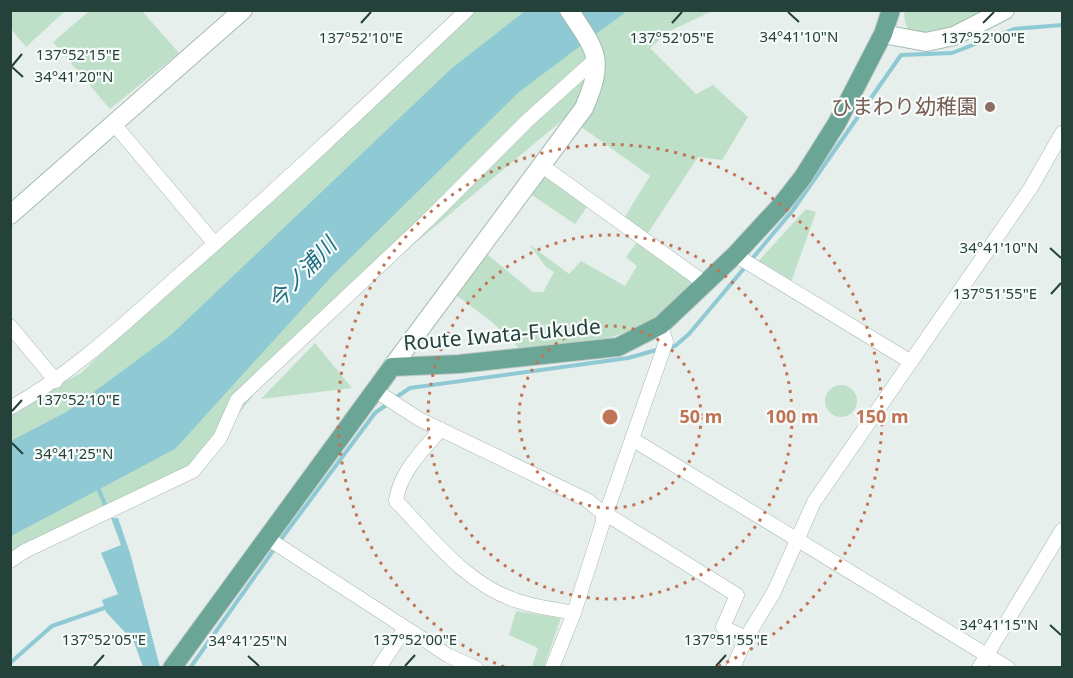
<svg xmlns="http://www.w3.org/2000/svg" width="1073" height="678" font-family="'Noto Sans','Noto Sans JP',sans-serif">
	<style>
		.green { fill: #bfe0c8 }
		.water { fill: #8ec9d4 }
		.lines { fill: none; stroke-linecap: round; stroke-linejoin: round }
		.stream { stroke: #8ec9d4; stroke-width: 4 }
		.street-casing { stroke: #a8b8b2; stroke-width: 15 }
		.secondary-casing { stroke: #a4bbb3; stroke-width: 20 }
		.primary-casing { stroke: #c2cac8; stroke-width: 20 }
		.street { stroke: #fff; stroke-width: 14 }
		.secondary { stroke: #fff; stroke-width: 18 }
		.primary { stroke: #6aa596; stroke-width: 18 }
		.ticks { fill: none; stroke: #24423a; stroke-width: 2 }
		.ring { fill: none; stroke: #c07456; stroke-width: 3; stroke-dasharray: 3 6 }
		.education-dot { fill: #8d6e63; stroke: #f7fbf9; stroke-width: 2 }
		.labels { text-anchor: middle; stroke-width: 4.5; stroke-linejoin: round; paint-order: stroke }
		.education-label { font-size: 21px; fill: #785e54; stroke: #f7fbf9; text-anchor: end }
		.street-label { font-size: 21px; fill: #24423a; stroke: #f7fbf9 }
		.water-label { font-size: 22px; font-style: italic; fill: #1c6f80; stroke: #f7fbf9 }
		.ticks-label { font-size: 15px; text-anchor: middle; fill: #24423a; stroke: #f7fbf9; stroke-width: 4.5; stroke-linejoin: round; paint-order: stroke }
		.centre { fill: #c07456; stroke: #f7fbf9; stroke-width: 3 }
		.ring-label { font-size: 18px; text-anchor: middle; font-weight: bold; fill: #c07456; stroke: #f7fbf9; stroke-width: 4.5; stroke-linejoin: round; paint-order: stroke }
	</style>
	<rect width="100%" height="100%" fill="#e6efeb"/>
	<!-- green -->
	<path class="green" d="M10,11L11,10L65,11L26,47L11,29Z
		M89,11H142L179,53L110,109L53,42Z
		M469,11H712L670,31L650,48L696,94L713,85L748,117L722,160L698,157L646,236L621,223L650,176L580,126L594,94L295,343L193,471L11,565V409L81,373L206,252Z
		M904,11H1014L912,39L905,22Z
		M544,166L591,201L575,224L523,189Z
		M806,209L816,212L789,288L754,266Z
		M641,237L694,281C644,340 594,343 523,352L491,321L453,293L488,255L533,292H543L554,272L546,267L529,244L569,274L581,261L625,286L637,266L626,257Z
		M315,343L352,388L261,399Z
		M825 401a16 16 0 1 1 32 0a16 16 0 1 1-32 0Z
		M516,611L561,618L544,667H532L538,648L509,635Z"/>
	<!-- water -->
	<path class="water" d="M525,11H627L519,92L333,275L175,449L11,536V441L68,411L171,335L451,69Z
		M111,518H118L130,553L160,667H143L134,642L106,612L102,600L118,594L101,553L121,545Z"/>
	<g class="lines">
		<!-- stream -->
		<path class="stream" d="M668,348L675,346L689,334L793,210L901,55L952,53L1014,29L1062,25
			M395,398L410,388L628,358L660,349
			M97,486L107,509
			M279,542L375,413L389,403
			M10,663L52,626L107,607
			M190,668L275,548"/>
		<!-- street casing -->
		<g class="street-casing">
			<path id="street" d="M114,124L215,244
				M541,165L706,284
				M735,255L911,362
				M10,326L56,381
				M376,391L419,419L587,500L603,513V522L574,613L552,668
				M10,408C73,373 125,323 178,276C277,190 372,100 467,10
				M441,429C423,450 399,473 396,501C432,538 465,583 515,600C533,607 555,609 574,613
				M632,439L1008,668
				M606,514L737,595L723,627L746,638
				M603,522L666,342L661,325
				M267,538L449,656L476,668
				M10,561L25,551L193,471L220,438L237,400L427,221L528,120L597,58
				M379,668L405,628
				M733,668L746,638L774,592L814,502L1030,189L1062,133
				M979,668L1062,530"/>
		</g>
		<!-- secondary casing -->
		<g class="secondary-casing">
			<path id="secondary" d="M883,34L926,42L954,36L1005,10
				M10,215L243,10
				M392,367L584,108C605,59 597,52 569,10"/>
		</g>
		<!-- primary casing -->
		<g class="primary-casing">
			<path id="primary" d="M172,668L392,367L459,364L618,347L661,325L735,255L782,204L803,177L837,123L883,34L891,10"/>
		</g>
		<!-- street -->
		<use href="#street" class="street"/>
		<!-- secondary -->
		<use href="#secondary" class="secondary"/>
		<!-- primary -->
		<use href="#primary" class="primary"/>
	</g>
	<!-- ticks -->
	<path class="ticks" d="M788,12L799,22M361,23L371,12M672,23L682,12M983,23L994,12M12,66L22,54M12,67L23,77M1050,248L1061,258M1051,294L1061,283M12,411L22,400M12,443L23,454M1050,625L1061,635M248,656L259,666M94,666L104,655M405,666L415,655M716,666L726,655"/>
	<!-- distance rings -->
	<g class="ring">
		<circle cx="610" cy="417" r="91"/>
		<circle cx="610" cy="417" r="182"/>
		<path d="M504 667A272 272 0 1 1 716 667"/>
	</g>
	<!-- markers -->
	<circle class="education-dot" cx="990" cy="107" r="6"/>
	<g class="labels">
		<!-- education labels -->
		<g class="education-label">
			<text x="978" y="114">ひまわり幼稚園</text>
		</g>
		<!-- street labels -->
		<g class="street-label">
			<text transform="translate(502 335) rotate(-5)" y="7">Route Iwata-Fukude</text>
		</g>
		<!-- water labels -->
		<g class="water-label">
			<text transform="translate(302 273) rotate(-47)" y="8">今ノ浦川</text>
		</g>
	</g>
	<g class="ticks-label">
		<text x="799" y="42">34°41'10"N</text>
		<text x="361" y="43">137°52'10"E</text>
		<text x="672" y="43">137°52'05"E</text>
		<text x="983" y="43">137°52'00"E</text>
		<text x="78" y="60">137°52'15"E</text>
		<text x="74" y="82">34°41'20"N</text>
		<text x="999" y="253">34°41'10"N</text>
		<text x="995" y="299">137°51'55"E</text>
		<text x="78" y="405">137°52'10"E</text>
		<text x="74" y="459">34°41'25"N</text>
		<text x="999" y="630">34°41'15"N</text>
		<text x="104" y="645">137°52'05"E</text>
		<text x="415" y="645">137°52'00"E</text>
		<text x="726" y="645">137°51'55"E</text>
		<text x="248" y="646">34°41'25"N</text>
	</g>
	<circle cx="610" cy="417" r="9" class="centre"/>
	<g class="ring-label">
		<text x="701" y="423">50 m</text>
		<text x="792" y="423">100 m</text>
		<text x="882" y="423">150 m</text>
	</g>
	<!-- border -->
	<rect width="1073" height="678" fill="none" stroke="#24423a" stroke-width="24"/>
</svg>
